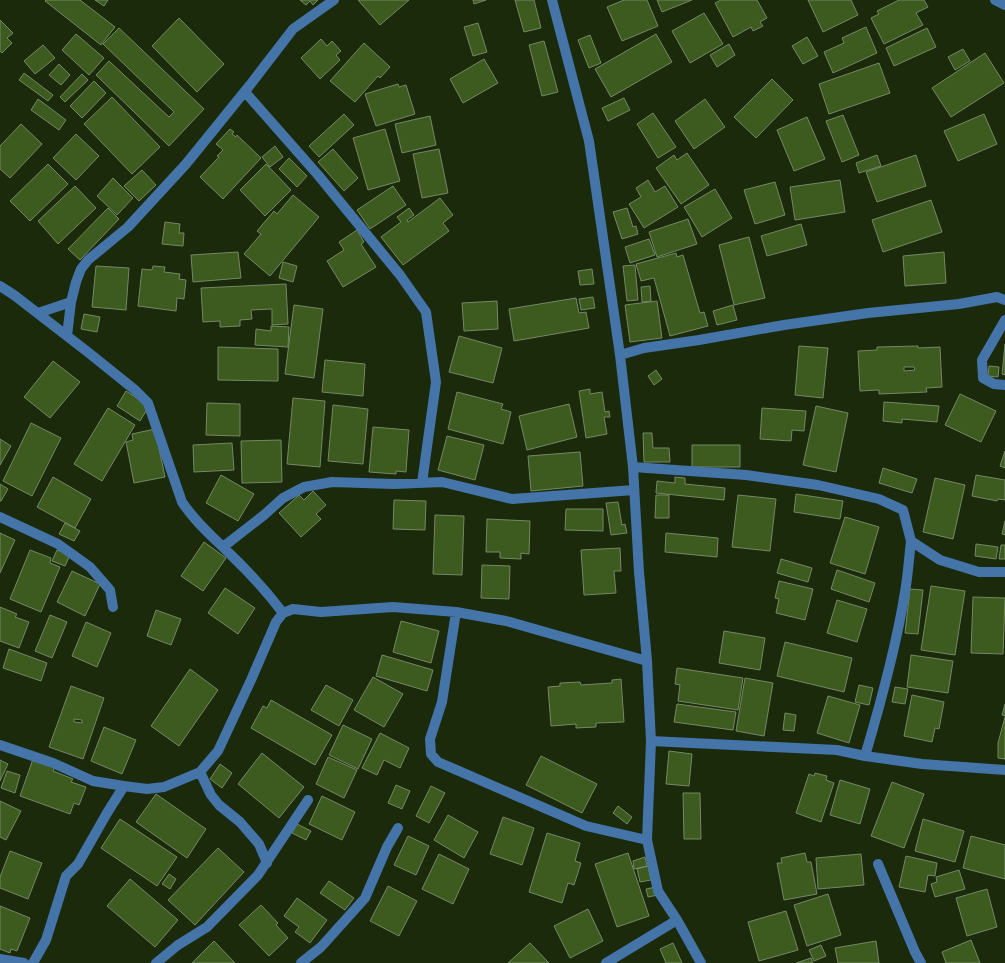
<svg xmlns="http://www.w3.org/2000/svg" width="1005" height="963" font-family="'Roboto Serif',serif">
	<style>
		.building { fill: #3d5a1f; stroke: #758866; fill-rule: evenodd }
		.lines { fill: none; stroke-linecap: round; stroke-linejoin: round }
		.minor { stroke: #4474a8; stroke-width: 10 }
	</style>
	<rect width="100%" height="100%" fill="#1a2a0b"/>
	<!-- building -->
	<path class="building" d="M46,0H80L115,27L101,45L45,1Z
		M95,0H108L104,6Z
		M300,0H318L313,5L310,1L306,5Z
		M358,0H409L380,25Z
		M473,0H486L474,4Z
		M515,0H534L541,28L524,32Z
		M624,0H647L658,26L622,41L607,7Z
		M657,0H692L662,12Z
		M721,0H757L767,18L760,22L763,26L753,31L751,27L733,37L715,3Z
		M808,0H851L858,15L823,32Z
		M899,0H924L928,7L916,13L923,25L884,44L871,18L879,14L877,11Z
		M704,13L723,44L690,63L672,31Z
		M179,18L224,64L197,92L152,46Z
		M0,20L13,33L7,38L12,43L2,53L0,51Z
		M478,23L487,52L473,56L464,27Z
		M866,27L877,53L833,73L824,52L844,43L842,38Z
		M119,28L204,109L169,146L96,75L109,61L169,117L174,112L103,44Z
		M927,28L936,47L894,66L886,48Z
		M76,34L104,58L89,75L62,50Z
		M656,34L672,62L611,97L595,69Z
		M590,35L601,63L589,68L578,40Z
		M807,37L818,56L803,64L792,46Z
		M321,39L327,46L332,41L341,51L336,55L340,60L320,79L301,58Z
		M544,41L558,92L542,96L529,45Z
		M364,43L390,67L380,78L378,76L355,102L330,81Z
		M729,44L735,55L717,67L710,55Z
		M43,45L55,58L35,74L24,61Z
		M963,49L970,61L955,70L948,57Z
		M985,53L1004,83L951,117L932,88Z
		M484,59L498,83L463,103L450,79Z
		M879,63L890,93L829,114L819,84Z
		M59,64L70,75L61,85L49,75Z
		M24,73L53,95L48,101L19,80Z
		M82,74L88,80L65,102L60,97Z
		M772,79L793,100L756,138L734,117Z
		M94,81L106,93L82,118L70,106Z
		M398,84L399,87L406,85L415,114L376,126L365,94Z
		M112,97L160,147L132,174L84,124Z
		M624,98L630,110L608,121L602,108Z
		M38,99L66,120L59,130L31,110Z
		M705,99L725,127L694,149L675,121Z
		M653,113L676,147L658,158L637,124Z
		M344,114L354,125L319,157L309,146Z
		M984,114L997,144L958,161L944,131Z
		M843,115L859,155L842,162L826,121Z
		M430,116L436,145L402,153L395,124Z
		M807,117L825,159L794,171L777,130Z
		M21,124L42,144L10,178L0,169V146Z
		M230,129L234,132L232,134L236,137L237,135L261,158L223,199L200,177L219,157L217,156L223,150L216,144Z
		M385,129L400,181L368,190L353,138Z
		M76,134L99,156L76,180L53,158Z
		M275,146L283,157L270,167L262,157Z
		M333,149L358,178L344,191L318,162Z
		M439,149L448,193L422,198L413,154Z
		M687,153L709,185L681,204L656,168L674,155L677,160Z
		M877,155L881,166L859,173L856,163Z
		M916,155L926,186L877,202L866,172Z
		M289,158L307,176L297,187L279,169Z
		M48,164L68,184L30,221L10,201Z
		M266,164L291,190L265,216L240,190Z
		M142,170L156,185L139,201L124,186Z
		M113,178L133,198L117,215L97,196Z
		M648,180L655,192L665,186L678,207L644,228L629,204L641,197L636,188Z
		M840,180L845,212L795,220L790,187Z
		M775,182L785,215L755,224L744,190Z
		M75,186L96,208L58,244L38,221Z
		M393,186L406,205L370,229L357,210Z
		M715,189L732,218L702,237L684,207Z
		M293,195L319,217L270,276L244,254L261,234L257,231L274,211L277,214Z
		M440,198L453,215L443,223L449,231L403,265L381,237L401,222L397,217L409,208L414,215L407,220L408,222Z
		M931,200L942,232L883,252L872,220Z
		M108,208L119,219L80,260L68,249Z
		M627,208L633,227L636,226L638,234L622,239L613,212Z
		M688,219L697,244L657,257L649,232Z
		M165,222L180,224L179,233H184L183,246L162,244Z
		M801,224L807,245L767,256L761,236Z
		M357,230L364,242L361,244L376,267L343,287L327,261L344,250L339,242Z
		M749,237L765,298L734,305L719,245Z
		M649,239L655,255L630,263L625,247Z
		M238,252L241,278L193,282L191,255Z
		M944,252L946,283L905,286L903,256Z
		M676,253L677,257L683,255L700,313L704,312L708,326L670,336L654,278L641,281L636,264Z
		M283,262L297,266L293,282L279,278Z
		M635,265L638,300L627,301L623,266Z
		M96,266L129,268L126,310L92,307Z
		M153,266L165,267L164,272L180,274L179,279L186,280L184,299L177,298L176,311L138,306L142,269L152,270Z
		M592,269L594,284L580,285L578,271Z
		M286,284L288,324L272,325V309L251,310L252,319L240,320V326L220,327V321L203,322L201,288Z
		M650,286L651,301L642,302L641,287Z
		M593,297L595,308L581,310L579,299Z
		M576,298L579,313L586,312L589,328L514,341L509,309Z
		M497,301L498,329L464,331L462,303Z
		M657,301L662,338L630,342L625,305Z
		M294,305L323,309L314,378L285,374Z
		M733,305L737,320L717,325L713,311Z
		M84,314L100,317L97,332L81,329Z
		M271,326L289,327L288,347L255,345L256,329L271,331Z
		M459,336L502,348L493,383L449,372Z
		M1005,344V375L1002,374Z
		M799,346L828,348L823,398L795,395Z
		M918,346V348L940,347L942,387L926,388L927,392L879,394V390L860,391L858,351L877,350V347ZM904,367H914L915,370L904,371Z
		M218,347L278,349V381L218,380Z
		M325,360L365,364L363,396L322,392Z
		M53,361L80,382L50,418L24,397Z
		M989,366L999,367L998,377L988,376Z
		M656,370L662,379L654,385L648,376Z
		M590,389V394L602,392L605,412L609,411L610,417H604L607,434L586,438L579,391Z
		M126,391L149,406L140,421L117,406Z
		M457,392L503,404L501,409L511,412L503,444L448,429Z
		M960,394L996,411L981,442L945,425Z
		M293,398L325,401L320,467L287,464Z
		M884,402L939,406L937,422L902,419V423L883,421Z
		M207,403L240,404V436L206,435Z
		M569,404L577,437L527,450L519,416Z
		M333,405L368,409L363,464L328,461Z
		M816,406L848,413L836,472L803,465Z
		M108,408L135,425L102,481L74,464Z
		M762,408L806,411L804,431L792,430L791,441L760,439Z
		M31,423L61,438L32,496L3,481Z
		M373,427L409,430L406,472L396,471V474L369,472Z
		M155,429L165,477L134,483L126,442L133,440L132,434Z
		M643,433H652L653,448H669L670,462H644Z
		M447,436L484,445L475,480L438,470Z
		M0,439L11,446L0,465Z
		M281,440L282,482L242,483L241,441Z
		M232,443L234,470L194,472L193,445Z
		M692,445H740V467H692Z
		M1005,451V468L1000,466Z
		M580,452L583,486L531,491L528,456Z
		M883,468L917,479L912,493L879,483Z
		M221,475L254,494L238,521L206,503Z
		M976,475L1005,480V500L998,499L997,501L972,496Z
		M53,477L91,499L75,528L37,507Z
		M675,477L685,478V484L725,488L724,500L656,493L657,481L675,483Z
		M935,478L965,485L953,539L923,532Z
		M0,484L8,489L1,501H0Z
		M313,491L326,505L316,514L321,519L301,537L279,513L299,495L304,500Z
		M796,494L843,501L840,519L794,512Z
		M656,495H669V518H655Z
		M738,495L776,499L770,551L732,547Z
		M394,500L426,501L425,530L393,529Z
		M618,502L622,525L625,524L627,533L611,535L606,503Z
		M566,509H603V531L565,530Z
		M435,515L464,516L462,575L433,574Z
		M845,517L879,527L865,574L830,563Z
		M487,519L530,521L529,554L521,553V559L500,558V552H486Z
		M1005,521V535L1002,534Z
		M65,523L80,531L74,541L59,534Z
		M0,533L15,540L0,573Z
		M666,533L718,538L717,557L665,552Z
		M204,542L226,558L203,591L181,576Z
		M976,544L998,547L996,559L975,556Z
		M1001,545H1005V559H999Z
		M620,548L621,571H614L616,593L584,595L581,550Z
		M30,550L51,558L50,563L60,567L41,612L10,599Z
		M57,550L70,555L65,566L52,561Z
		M781,559L812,568L808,582L777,573Z
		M482,565L510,566L509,599L481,598Z
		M837,570L875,583L869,602L831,589Z
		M72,571L100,584L85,616L57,602Z
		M779,581L813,589L805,620L776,613L779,599L775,598Z
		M931,586L965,591L955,655L921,650Z
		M225,588L255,608L238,634L208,613Z
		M910,589L923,590L918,634L905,633Z
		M973,597L1005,598L1003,654L971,653Z
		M837,600L867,609L857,642L827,633Z
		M0,607L17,614L15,617L29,622L19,648L0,641Z
		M156,610L181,619L171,645L147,636Z
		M50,615L67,622L52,658L35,651Z
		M401,621L439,631L431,663L393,652Z
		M86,622L111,633L97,667L72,656Z
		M724,631L765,638L760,670L719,663Z
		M785,642L852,658L844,692L777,676Z
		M9,649L47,663L41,681L3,668Z
		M382,655L433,670L427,691L376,676Z
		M911,655L953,661L948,693L907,687Z
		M677,668L743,678L738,710L678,701L680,685L675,684Z
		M190,669L218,690L179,746L151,726Z
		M373,677L403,694L384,727L354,710Z
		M745,678L773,683L764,736L736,731Z
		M621,679L624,722L596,723V727L576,728V724L551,726L548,687L560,686V683L580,682L581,685L612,683V680Z
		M326,685L353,700L339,726L311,710Z
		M859,685L873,688L869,705L855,702Z
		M71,686L104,698L83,759L49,747ZM74,719L82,720V723L74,722Z
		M895,687L908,689L905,704L892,702Z
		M912,695L944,702L939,729L935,728L932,742L904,736Z
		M828,696L860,705L849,743L817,733Z
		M271,700L332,735L315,765L251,728L263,706L267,708Z
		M677,704L736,712L733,730L674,722Z
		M1005,704V716L1002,715Z
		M785,713L796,715L794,731L783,730Z
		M1005,717V759L998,758V743Z
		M343,725L372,739L358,769L329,755Z
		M104,727L136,740L122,774L91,761Z
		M380,733L409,748L400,768L384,760L377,775L362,768Z
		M669,751L692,754L689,786L666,784Z
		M262,753L304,787L279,818L238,784Z
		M541,756L597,784L582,813L526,785Z
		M328,757L357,770L344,798L316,784Z
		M33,759L55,767L53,771L73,779L71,782L86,787L79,805L74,803L70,814L20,796Z
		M0,760L8,764L0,781Z
		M220,764L232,773L222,788L210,779Z
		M7,771L20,775L15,793L1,788Z
		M815,773L827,776L826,780L834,783L821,822L796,813L809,774L814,776Z
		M840,780L870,789L860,824L830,815Z
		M892,782L924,794L904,848L871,836Z
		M396,785L410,791L402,809L388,803Z
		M431,786L445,793L429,823L416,816Z
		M683,793H700L701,839H684Z
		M156,794L206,829L187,858L136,822Z
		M322,796L355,812L342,840L309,824Z
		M0,801L21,811L6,840L0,837Z
		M618,806L632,817L627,824L613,813Z
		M448,815L478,832L464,858L434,840Z
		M503,817L534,828L522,865L490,854Z
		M120,819L177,857L157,886L101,848Z
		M923,819L964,831L955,862L915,851Z
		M297,824L311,831L306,840L292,833Z
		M547,833L580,843L575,861L581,863L574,885L568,883L562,903L529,892Z
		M408,836L429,846L416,875L394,865Z
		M971,836L1005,845V879L963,868Z
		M218,848L244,872L195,925L168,900Z
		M10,851L42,863L28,899L0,888V877Z
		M628,853L649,916L617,927L595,864Z
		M805,853L807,862H811L817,894L784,900L777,863H782L781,858Z
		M439,854L469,869L453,904L422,889Z
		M861,854L864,885L818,889L816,858Z
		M906,856L937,863L935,876L928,875L925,892L899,887Z
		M645,857L647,866L634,869L633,861Z
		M648,866L651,880L640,882L637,869Z
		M959,870L965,889L935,897L931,884L937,882L936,877Z
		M169,874L176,879L170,889L162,884Z
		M130,879L178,920L155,947L107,906Z
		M329,881L354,898L345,910L320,893Z
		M388,886L417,901L399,936L370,921Z
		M656,887L658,895L648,897L646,889Z
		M987,889L997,927L967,936L956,898Z
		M828,894L841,935L807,946L794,905Z
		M297,898L327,920L310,943L295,932L299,927L284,916Z
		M261,905L278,923L276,925L288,938L269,956L239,925Z
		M0,906L30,918L17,951L11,949L10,953L0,949Z
		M588,909L603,941L570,958L554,926Z
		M786,911L798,950L759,961L748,922Z
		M971,940L980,963H946L942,952Z
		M214,941L235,963H192Z
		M876,941L879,963H838L835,948Z
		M530,943L549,963H508Z
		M673,943L682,963H666L660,949Z
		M821,945L826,956L814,961L809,950Z
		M811,958L813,963H796Z"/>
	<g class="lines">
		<!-- minor -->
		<path class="minor" d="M552,0L589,141L620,355L633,467L639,572L647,661L651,741L647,840L658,891L677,920L701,963
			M995,0L1005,5
			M245,92L318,175L400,275L426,312L436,382L422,483
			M0,286L14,295L89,353L135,390L148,403L182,502C195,522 213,537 230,554C249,572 267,592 283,613
			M38,313L71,302
			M1005,320L982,360L983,378L994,384L1005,385
			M67,336L71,302L76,282L81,269L88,260L128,227L186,164L250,85L293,29L334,0
			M620,355L644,348L699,340L784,325L868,313L959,304L997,297L1005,300
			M633,467L746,475L818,485L879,499L903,510L911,541L940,560L979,572H1005
			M0,517L58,544L90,567L110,590L113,607
			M223,547L264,515L283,498L304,487L332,482L394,484L442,482L512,499L634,490
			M456,612L442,702L430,739L431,754L438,762L586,826L647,840
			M651,741L837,750L865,756L922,764L1005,770
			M0,745L53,763L93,781L124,786L147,789L164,787L200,772L218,751L251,680L276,622L283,613L293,609L321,612L393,607L456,612L506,621L647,661
			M865,756C881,702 896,648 905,592C908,575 909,558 911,541
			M200,772L211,795L219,805L240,822L259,844L267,863
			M878,864L915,952L921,963
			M0,959L24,963
			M33,963L46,940L66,876L78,864L107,813L124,786
			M156,963L178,945L207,927L258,875L308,800
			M301,963L321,947L365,898L387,847L398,828
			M606,963L677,920"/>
	</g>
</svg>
